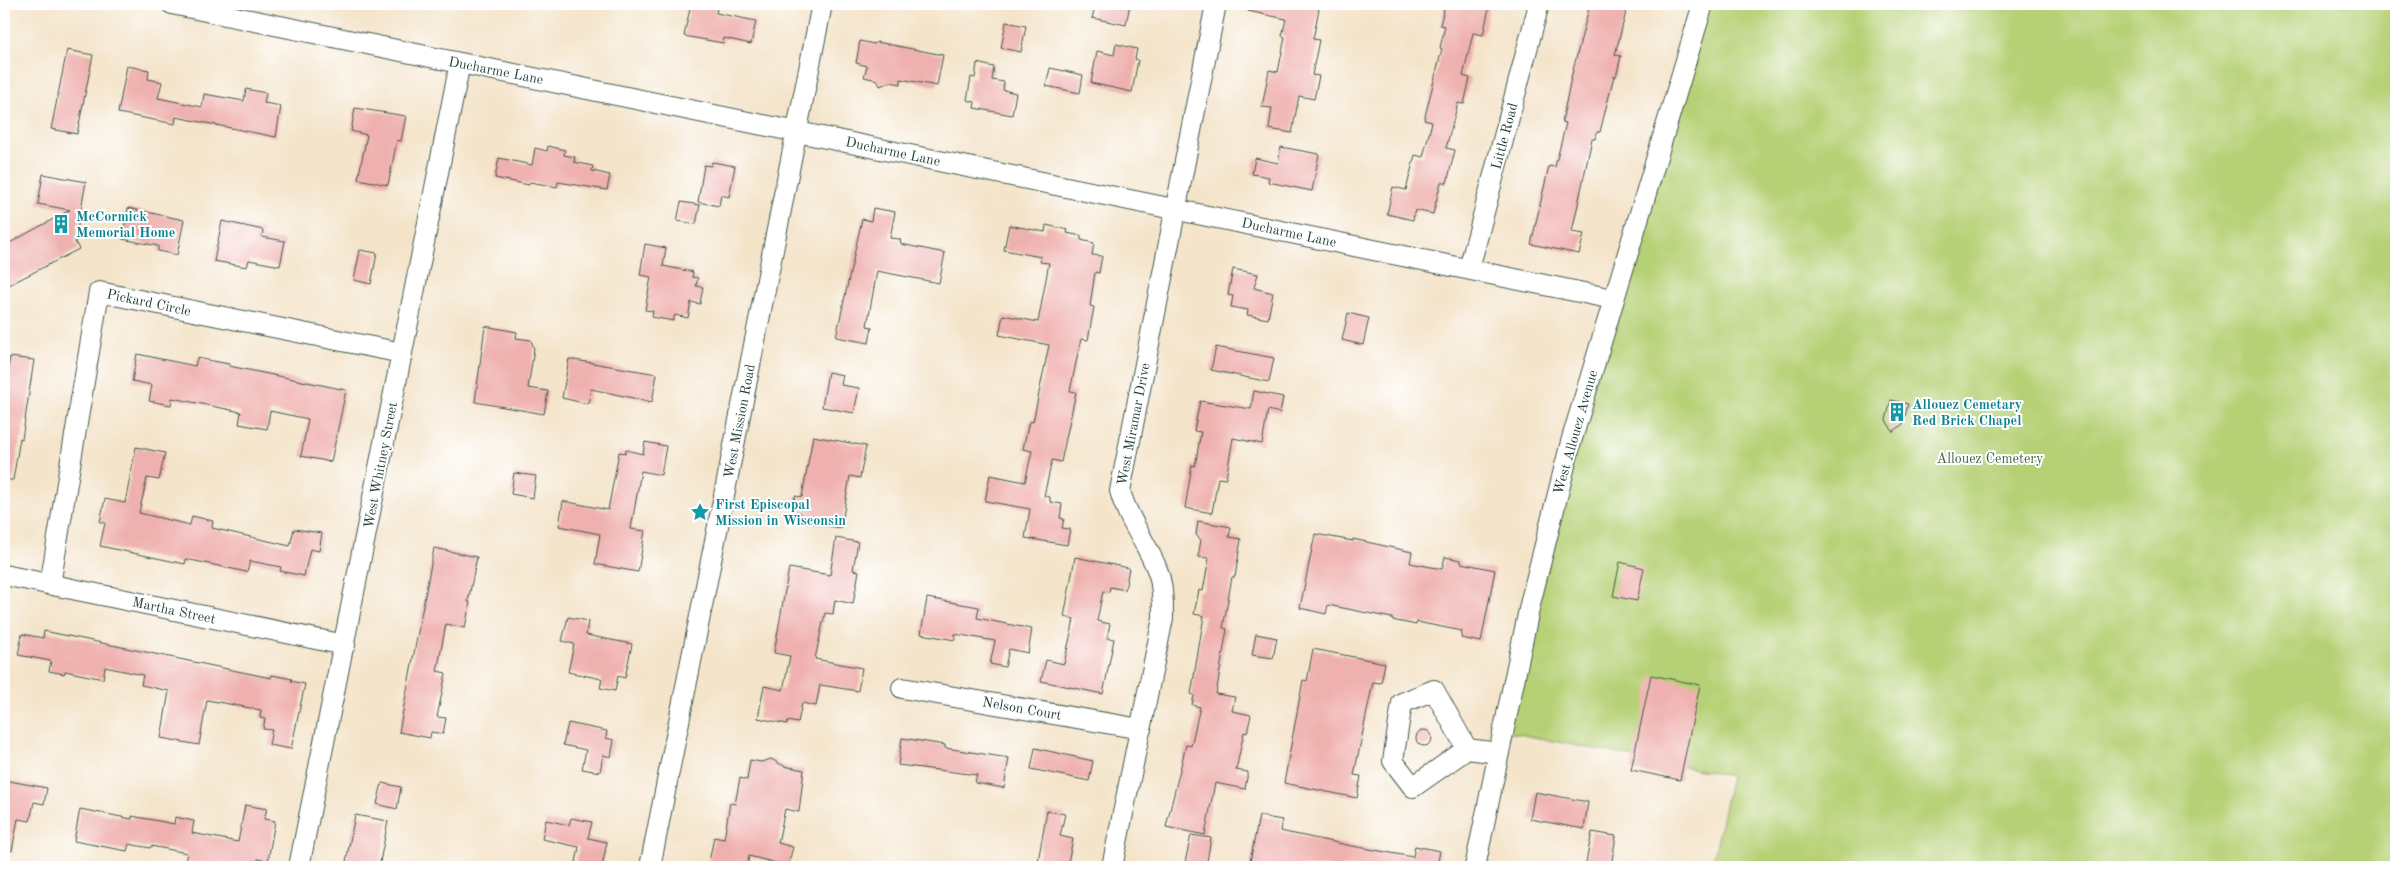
<svg xmlns="http://www.w3.org/2000/svg" width="2400" height="871" font-family="'Old Standard TT',serif">
	<style>
		.green { fill: #b6d075; stroke: #6a8654 }
		.building { fill: #efb1af }
		.lines { fill: none; stroke-linecap: round; stroke-linejoin: round }
		.minor-casing { stroke: #3f564a; stroke-width: 22 }
		.minor { stroke: #fff; stroke-width: 20 }
		.labels { text-anchor: middle; stroke-width: 4; stroke-linejoin: round; paint-order: stroke }
		.street-label { font-size: 14px; fill: #1f3d34; stroke: #fff }
		.culture-label { font-size: 14px; font-weight: bold; fill: #0d838f; stroke: #fff; text-anchor: start }
		.park-label { font-size: 14px; fill: #456244; stroke: #fff }
	</style>
	<rect width="100%" height="100%" fill="#fff"/>
	<filter id="ink" filterUnits="userSpaceOnUse"><feTurbulence type="fractalNoise" baseFrequency=".02" numOctaves="2"/><feDisplacementMap in="SourceGraphic" scale="10" xChannelSelector="R" yChannelSelector="G"/><feConvolveMatrix kernelMatrix="1 2 1 2 8 2 1 2 1" color-interpolation-filters="sRGB"/></filter>
	<filter id="wash" filterUnits="userSpaceOnUse"><feTurbulence type="fractalNoise" baseFrequency=".0096" numOctaves="4" result="noise"/><feDisplacementMap in="SourceGraphic" scale="20" xChannelSelector="R" yChannelSelector="G"/><feGaussianBlur stdDeviation="1.12" result="paint"/><feColorMatrix in="noise" values="0 0 0 0 0 0 0 0 0 0 0 0 0 0 0 0 0 1.4 0 .05"/><feComposite in="paint" operator="in"/></filter>
	<g filter="url(#wash)">
		<rect width="100%" height="100%" fill="#f4e4ca"/>
		<!-- green -->
		<path class="green" d="M1703,4H2396V867H1712L1731,776L1503,731L1531,600Z"/>
		<g id="blocks">
			<!-- building -->
			<path class="building" d="M691,4H718L716,13L756,21L751,44L724,38L723,43L684,36Z
				M1096,4H1130L1126,25L1092,18Z
				M1249,4H1320L1313,39L1319,40L1312,75L1319,76L1314,99L1299,96L1292,133L1269,129L1272,108L1262,107L1269,70L1278,72L1285,37L1282,36L1286,19L1248,11Z
				M1445,4H1490L1483,35L1473,33L1463,76L1470,78L1464,104L1458,103L1446,148L1455,150L1447,183L1441,182L1433,214L1415,210L1413,220L1387,214L1393,187L1406,190L1415,155L1423,157L1432,122L1424,120L1442,49L1440,48L1445,26L1440,25Z
				M1590,4H1628L1615,55L1621,56L1616,77L1614,76L1600,132H1597L1595,139H1592L1572,232L1584,234L1579,254L1531,244L1549,166L1555,167L1566,123L1562,122L1571,78Z
				M1006,22L1026,26L1021,52L1001,48Z
				M860,41L874,44L877,42L943,55L937,86L901,79V84L890,82L880,86L877,80L864,77L867,66L856,63Z
				M1116,44L1137,49L1135,59L1138,60L1132,92L1091,83L1097,51L1114,55Z
				M67,50L93,55L77,134L51,129Z
				M977,63L994,67L992,80L1004,82L1003,90L1016,93L1012,115L974,108L975,102L967,100L971,77L975,78Z
				M127,66L149,70L148,79L162,82L158,98L202,107L204,94L244,101L246,89L266,93L264,103L281,106L276,137L176,117L175,124L118,113Z
				M1050,68L1083,75L1080,93L1046,86Z
				M355,108L406,116L401,141L397,140L388,185L358,179L367,135L351,131Z
				M548,146L565,150L564,155L575,157L574,162L593,166L592,171L610,175L607,190L558,182L557,187L530,182L529,185L495,178L499,158L532,165L535,148L547,151Z
				M1281,147L1319,154L1312,191L1268,182L1269,177L1252,174L1255,158L1278,163Z
				M712,162L735,166L729,197L721,195L719,206L698,202L704,165L711,166Z
				M43,174L86,182L75,242L79,249L9,285L4,275V246L70,210L38,204Z
				M681,202L700,205L696,224L677,221Z
				M128,208L184,220L177,255L158,251V246L122,239Z
				M873,208L895,212L890,238L900,239L901,244L945,253L939,283L877,271L867,326L872,327L869,343L836,337L862,219L871,221Z
				M222,221L263,230L262,237L285,241L280,266L249,260L247,267L214,261Z
				M1009,225L1045,232L1046,225L1068,230L1067,233L1081,236V240L1094,243L1092,255L1102,256L1099,273L1095,272L1090,306L1094,307L1088,340L1081,339L1070,391L1076,392L1061,462L1052,460L1044,496L1050,497V502L1062,504L1060,518L1064,519L1062,528L1070,529L1067,545L1025,538L1030,509L985,501L990,475L1025,482L1032,451L1023,449L1029,421L1033,422L1049,345L999,335L1003,315L1038,322L1049,263L1040,262L1041,257L1004,250Z
				M645,244L666,248L663,266L693,272L692,277L698,278L696,286L703,287L700,304L691,302L688,318L675,315L673,321L652,317L653,311L645,310L651,277L640,275Z
				M360,250L377,253L371,284L354,280Z
				M1233,269L1258,274L1254,288L1273,293L1268,319L1247,315L1248,310L1231,307L1233,296L1228,295Z
				M1348,313L1369,318L1363,345L1342,340Z
				M485,326L517,332L516,338L531,340L534,349L528,388L548,391L544,414L475,402Z
				M1216,347L1274,358L1269,382L1211,370Z
				M137,354L195,366L197,358L229,364V366L346,390L331,462L301,456L308,419L270,411L267,429L239,424L241,412L172,398L171,405L149,401L152,385L132,381Z
				M10,357L34,360L22,439L20,438L13,480H4V375H7Z
				M569,359L657,374L652,402L591,389L588,404L562,398Z
				M828,372L843,375L841,385L859,388L854,413L822,407Z
				M1254,391L1283,397L1280,413L1268,410L1262,444L1233,438L1226,479L1218,478L1212,513L1185,508L1192,465L1195,466L1201,432L1194,431L1200,401L1251,409Z
				M1891,400L1908,404L1903,424L1893,432L1886,420Z
				M813,436L866,446L860,478L850,476L841,528L800,521L801,513L793,511L795,496L802,497Z
				M645,442L666,446L661,475L641,471L631,529L645,531L638,572L595,564L600,534L559,526L563,501L608,510L619,452L625,453L626,450L643,454Z
				M136,447L165,453L159,480L147,478L139,513L190,525L192,516L213,521L212,528L290,546L294,529L322,533L319,551L310,549L304,576L280,571L281,567L250,561L247,572L186,559L185,564L100,546L105,523L100,522L105,499L125,503Z
				M514,473L536,476L533,498L511,494Z
				M1198,521L1231,527L1229,537L1241,539L1235,577H1232L1223,628L1227,629L1216,694L1235,697L1232,711L1251,715L1247,733L1244,732L1236,770L1248,772L1245,789L1215,783L1205,835L1166,827L1186,745L1191,746L1200,707L1192,705L1194,695L1191,694L1204,616L1194,614L1199,590L1203,591L1209,558L1198,557L1201,540L1196,535Z
				M1315,534L1353,541V539L1412,552L1410,563L1442,569L1445,557L1461,560V563L1495,570L1481,642L1461,638L1462,631L1417,622L1416,625L1392,620V618L1328,605L1326,614L1300,608Z
				M836,538L858,542L853,570L859,571L853,604L835,600L833,614L825,613L815,659L862,668L858,691L820,685L816,706L802,703L798,723L788,721L787,724L758,718L764,686L783,690L790,656L774,653L789,568L830,575Z
				M434,548L477,557L468,602H470L465,628L446,624L437,671L446,673L437,717L446,718L443,734L431,732L430,738L399,732Z
				M1075,557L1129,568L1125,590L1110,587L1109,592L1103,591L1097,621L1110,624L1107,638L1114,639L1103,694L1041,681L1046,660L1064,664L1074,619L1064,617Z
				M1620,562L1644,568L1637,601L1613,596Z
				M927,598L979,607L977,618L1032,629L1028,653L1009,649L1005,667L990,664L995,641L955,634V640L921,634Z
				M568,617L588,621L586,635L632,644L625,678L618,676L615,691L600,688L602,679L568,672L574,644L562,641Z
				M44,631L271,678L272,675L292,679L291,681L305,684L291,749L269,745L272,730L263,729L265,719L260,718L261,710L207,700L199,745L161,738L169,691L141,685L143,675L105,667L103,679L65,671L64,674L49,671L51,661L18,655L22,634L43,638Z
				M1256,634L1277,638L1273,658L1252,655Z
				M1313,649L1385,663L1381,683L1373,682L1354,775L1361,776L1357,798L1284,783L1303,680L1307,681Z
				M1651,675L1700,685L1680,780L1631,770Z
				M568,723L607,731L606,738L614,740L611,757L603,755L600,772L582,769L586,750L563,745Z
				M1416 738a8 8 0 1 1 16 0a8 8 0 1 1-16 0Z
				M902,738L945,745V748L1009,758L1004,788L975,783L977,775L898,765Z
				M1035,748L1093,761L1089,781L1031,769Z
				M771,759L784,766L804,770L799,812L785,809L778,843L793,847L788,866L749,856L747,867H708L714,837L724,839L730,803L735,804L740,778L747,780L750,760L761,762Z
				M4,780L47,788L44,804L34,802L30,821L18,819L12,851L4,850Z
				M382,783L401,787L397,809L377,804Z
				M1535,792L1588,802L1584,829L1530,819Z
				M245,805L267,809L264,819L275,821L268,861L258,859L256,867H215L185,862L187,853L151,846L150,848L129,844L127,851L74,841L80,809L132,819V816L174,824L175,817L194,821L192,833L238,842Z
				M1047,811L1065,814L1060,836L1073,839L1067,867H1037Z
				M355,815L388,821L379,867H345Z
				M1259,816L1282,820L1280,831L1347,845L1413,857L1415,846L1440,851L1437,867H1249Z
				M571,818L592,822L588,838L607,842L602,867H575L579,847L542,839L546,820L569,825Z
				M1592,832L1616,836L1611,867H1585Z
				M1191,835L1211,838L1206,867H1184Z"/>
		</g>
	</g>
	<g filter="url(#ink)">
		<use href="#blocks" fill-opacity="0" stroke="#3f564a" stroke-width="1"/>
		<g class="lines">
			<!-- minor casing -->
			<g class="minor-casing">
				<path id="minor" d="M172,4L1613,299
					M1469,269L1539,4
					M4,575L345,645
					M50,585L99,292L402,353
					M902,688L1141,729
					M1467,749L1434,690L1402,703L1393,761L1413,787L1467,749L1499,753
					M299,867L460,63
					M650,867L822,4
					M1112,867L1163,618C1163,603 1163,586 1158,572C1148,544 1128,521 1120,491L1216,4
					M1475,867L1531,600L1571,442L1703,4"/>
			</g>
			<!-- minor -->
			<use href="#minor" class="minor"/>
		</g>
	</g>
	<!-- icons -->
	<defs>
		<g id="building-bare" transform="scale(1.5)"><path d="M-4-6H4V6H1V3H-1V6H-4ZM-2.5-4.3h1.7v1.8h-1.7ZM.8-4.3h1.7v1.8H.8ZM-2.5-1h1.7V.8h-1.7ZM.8-1h1.7V.8H.8Z" fill="#0f9aa8" stroke="#fff" stroke-width="2.5" paint-order="stroke"/></g>
		<g id="sight-bare" transform="scale(1.5)"><path d="M0-6L1.8-2.2L6-1.7L2.9 1.2L3.7 5.4L0 3.3L-3.7 5.4L-2.9 1.2L-6-1.7L-1.8-2.2Z" fill="#0f9aa8" stroke="#fff" stroke-width="2.5" paint-order="stroke"/></g>
	</defs>
	<g fill-rule="evenodd">
		<use href="#building-bare" x="61" y="224"/>
		<use href="#building-bare" x="1897" y="412"/>
		<use href="#sight-bare" x="700" y="512"/>
	</g>
	<g class="labels">
		<!-- street labels -->
		<g class="street-label">
			<text transform="translate(496 70) rotate(11)" y="5">Ducharme Lane</text>
			<text transform="translate(1504 136) rotate(-75)" y="5">Little Road</text>
			<text transform="translate(893 151) rotate(12)" y="5">Ducharme Lane</text>
			<text transform="translate(1289 232) rotate(12)" y="5">Ducharme Lane</text>
			<text transform="translate(149 302) rotate(12)" y="5">Pickard Circle</text>
			<text transform="translate(739 421) rotate(-79)" y="5">West Mission Road</text>
			<text transform="translate(1133 424) rotate(-79)" y="5">West Miramar Drive</text>
			<text transform="translate(1575 432) rotate(-74)" y="5">West Allouez Avenue</text>
			<text transform="translate(380 465) rotate(-79)" y="5">West Whitney Street</text>
			<text transform="translate(174 610) rotate(12)" y="5">Martha Street</text>
			<text transform="translate(1022 708) rotate(10)" y="5">Nelson Court</text>
		</g>
		<!-- culture labels -->
		<g class="culture-label">
			<text x="76" y="221">McCormick<tspan x="76" dy="16">Memorial Home</tspan></text>
			<text x="1912" y="409">Allouez Cemetary<tspan x="1912" dy="16">Red Brick Chapel</tspan></text>
			<text x="715" y="509">First Episcopal<tspan x="715" dy="16">Mission in Wisconsin</tspan></text>
		</g>
		<!-- park labels -->
		<g class="park-label">
			<text x="1990" y="463">Allouez Cemetery</text>
		</g>
	</g>
	<!-- margin -->
	<rect width="2400" height="871" fill="none" stroke="#fff" stroke-width="20"/>
</svg>
